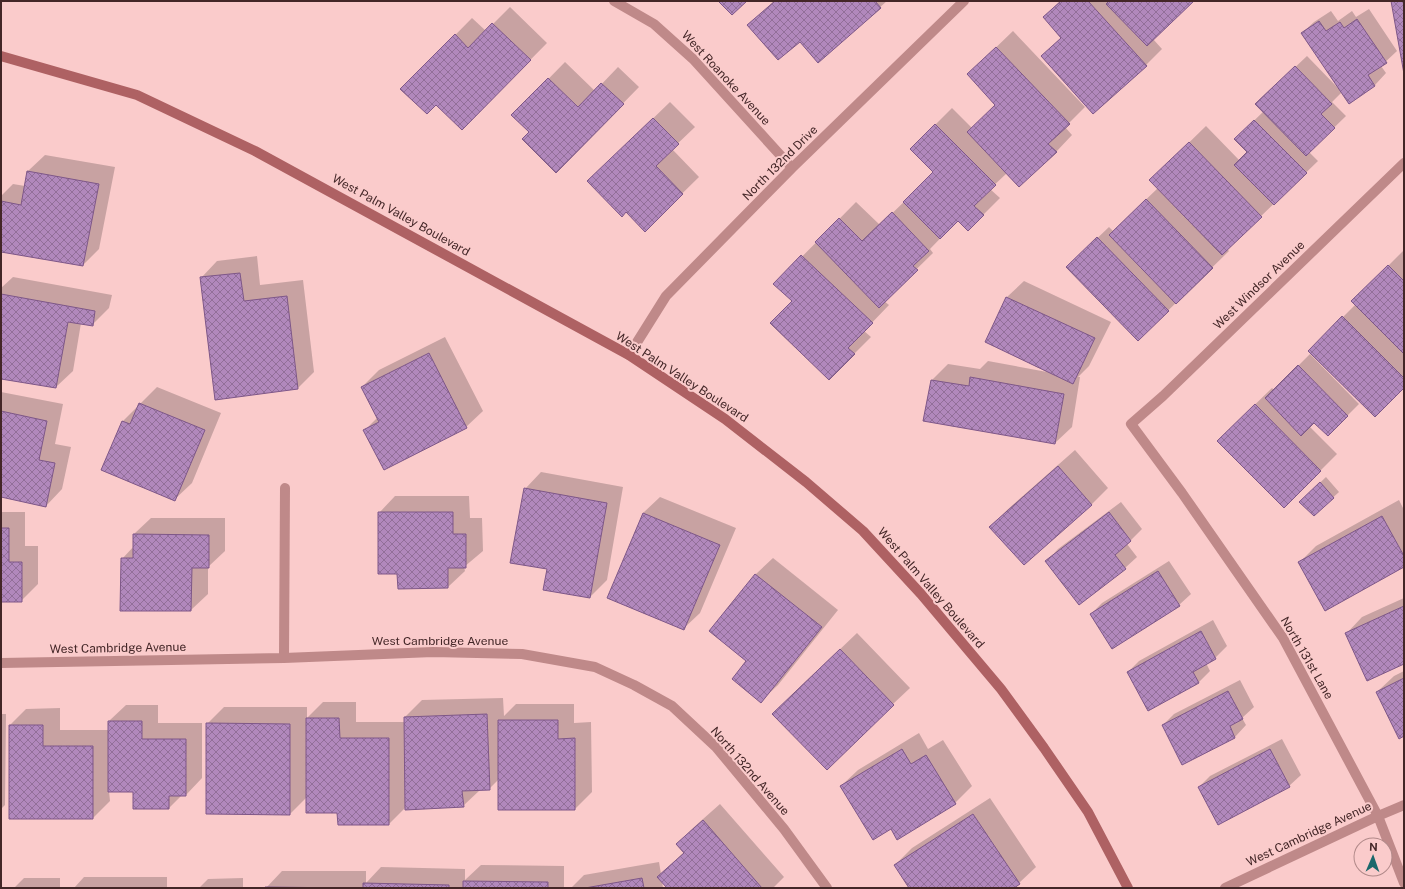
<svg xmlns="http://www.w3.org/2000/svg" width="1405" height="889" font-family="'Public Sans',sans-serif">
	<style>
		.shadow { fill: #0003 }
		.building { fill: url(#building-cross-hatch); stroke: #7e5788 }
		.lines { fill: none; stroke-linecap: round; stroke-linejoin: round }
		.street { stroke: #bf8989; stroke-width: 10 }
		.secondary { stroke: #ae6163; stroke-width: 10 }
		.labels { text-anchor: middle; stroke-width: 4; stroke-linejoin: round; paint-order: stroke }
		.street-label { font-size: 12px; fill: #432627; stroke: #facbcb }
	</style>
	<defs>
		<pattern id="building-cross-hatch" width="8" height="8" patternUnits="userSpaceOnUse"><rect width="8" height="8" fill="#b188bc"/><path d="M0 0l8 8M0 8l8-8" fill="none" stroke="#926f99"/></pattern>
	</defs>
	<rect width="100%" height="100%" fill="#facbcb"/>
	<!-- shadow -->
	<path class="shadow" d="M774,1H887L818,62L800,40L748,25Z
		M1060,1H1192L1153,39L1162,49L1146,65L1042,56L1062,37L1044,17Z
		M510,7L547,43L462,129L436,104L402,89L472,18L486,31Z
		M1369,9L1397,51L1381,66L1386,73L1375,85L1349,102L1342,92L1332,102L1346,116L1309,152L1318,161L1227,249L1229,251L1138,340L1067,267L1109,227L1113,231L1158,188L1167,164L1206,126L1240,161L1248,152L1235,139L1264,111L1268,93L1307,56L1338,88L1339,87L1302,33L1314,22L1331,11L1338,21L1352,11L1356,17Z
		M1013,31L1085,107L1065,127L1072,135L1056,152L1007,173L990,189L1000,198L983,215L958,220L930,249L933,253L884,301L889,305L864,331L871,337L846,362L793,301L775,284L856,202L880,225L935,172L911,149L952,108L972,128L996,105L985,58Z
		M565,62L595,91L618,67L639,87L556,172L530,132L513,115Z
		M670,102L695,127L672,149L699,177L645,230L605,165Z
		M45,155L115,167L99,249L83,265L1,250V196L13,184L25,186L28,171Z
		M1404,250V387L1309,351L1356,304L1353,301Z
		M257,256L260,285L303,280L314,372L298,388L201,278L217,261Z
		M13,277L112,295L109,308L92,325L81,323L73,371L56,387L1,377V288Z
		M1024,281L1111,322L1089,366L1078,377H1080L1072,427L1055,443L932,380L948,364L980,369L988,361L1047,372L986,342L1007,297Z
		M445,337L483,411L466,427L365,430L378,417L362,387L379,370Z
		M1310,354L1359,404L1328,435L1314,421L1309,426L1337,454L1284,507L1235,424L1272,388L1274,390Z
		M157,387L221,413L192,483L175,499L123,421Z
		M1,392L63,404L55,444L71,447L62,489L46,506L1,496Z
		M1075,450L1108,488L1092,504L1024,564L991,527L1007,510Z
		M541,472L623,487L607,580L590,597L548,568L525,489Z
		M1326,477L1339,492L1314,515L1300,502Z
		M395,496H469L470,518H482L483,551L464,567L465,571L448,587L398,573L379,513Z
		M660,497L736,528L700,613L683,629L608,598L643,513Z
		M1399,500L1404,510V566L1299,563L1316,546Z
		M1121,502L1142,529L1127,544L1137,557L1125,568L1079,603L1047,561L1058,549Z
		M1,512H25V546H38V584L21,601H1Z
		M151,518H225V551L208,567V594L191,610H121L122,559L134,546V534Z
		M773,558L838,610L778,685L761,701L748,661L711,631L756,574Z
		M1169,561L1191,594L1179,605L1091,614L1102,603Z
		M1404,598V663L1346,634L1362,617Z
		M1213,620L1227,646L1215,658L1206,663L1210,671L1199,682L1149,709L1128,672L1139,661Z
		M857,633L910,688L893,704L790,697Z
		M1404,671V735L1377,692L1394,676Z
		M1240,680L1254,707L1242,718L1246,725L1235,737L1183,764L1163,725L1174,714Z
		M503,698L504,716L516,704H574V723L591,722L592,792L575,809L499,779L489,789L480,790L463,806L406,807L389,824L338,812L307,797L290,814L207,724L224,707H307V718L323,702H356V722H405V717L422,700Z
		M126,705H158V723H202V778L186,795H182L169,808L134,791H109L110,801L93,818L10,725L26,709L60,708V730H109V721Z
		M1,714H6L5,805L1,809Z
		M919,733L928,749L943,740L972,786L955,803L891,827L841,786L858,770Z
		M1282,739L1301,775L1289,786L1199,787L1210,776Z
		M990,798L1036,867L1019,883L1012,888H910L895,865L912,848Z
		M720,804L784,877L773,888H668L662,881L663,888H571L584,875L659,862L661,874L684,852L677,844L694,827Z
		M481,865L564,866V888H266L282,871H366V883L381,867L465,869V880Z
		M84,877H167V888H74Z
		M24,878H60V888H14Z
		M243,878V888H199L208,879Z"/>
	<!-- building -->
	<path class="building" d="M718,1H747L732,15Z
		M775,1H875L881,8L818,63L800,42L778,60L747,25Z
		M1061,1H1088L1147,66L1093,114L1041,56L1061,38L1043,17Z
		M1109,1H1194L1147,46L1106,4Z
		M1391,1H1404V74Z
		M1357,19L1387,63L1368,75L1375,86L1349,104L1301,33L1319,21L1326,31L1340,22L1344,28Z
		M492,23L531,60L462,130L436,105L427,114L400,89L455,34L468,48Z
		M996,47L1070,124L1048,144L1057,152L1019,187L967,132L995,105L967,74Z
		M1295,66L1332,104L1321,114L1335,128L1306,156L1255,104Z
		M548,78L578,107L601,83L624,104L556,173L522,139L529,132L511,115Z
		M653,118L679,144L656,166L683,194L645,232L626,212L622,217L587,181Z
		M1254,120L1307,173L1274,205L1234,165L1247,152L1234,139Z
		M935,124L996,185L974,206L984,215L968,231L958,221L940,239L903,202L933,172L910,149Z
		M1189,142L1262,217L1222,255L1149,180Z
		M27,171L99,184L83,266L1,252V201L21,205Z
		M1146,199L1213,268L1176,304L1109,235Z
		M892,212L929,251L913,266L918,270L879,308L815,242L839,218L862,241Z
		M1097,237L1169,311L1138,341L1066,267Z
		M801,255L873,323L848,348L855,354L829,380L770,323L792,301L773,284Z
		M1388,265L1404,281V354L1351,301Z
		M240,273L244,301L287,296L298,389L215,400L200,277Z
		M1,294L95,311L93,326L68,322L56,388L1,379Z
		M1006,297L1095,338L1073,384L985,342Z
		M1342,316L1404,378V388L1375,417L1308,351Z
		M429,353L467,428L384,470L363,430L379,422L361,387Z
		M1298,365L1348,416L1328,436L1314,423L1301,436L1265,398Z
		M970,377L1064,394L1055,444L923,421L931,380L969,386Z
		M139,403L205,430L175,501L101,470L122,421L130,424Z
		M1255,404L1321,471L1284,508L1217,441Z
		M1,411L47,421L39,460L55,463L46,507L1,497Z
		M1058,466L1092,505L1024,565L989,527Z
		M1320,482L1334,498L1314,516L1299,502Z
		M524,488L607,503L590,598L543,590L547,569L510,563Z
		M378,512H453V534H466V568H448V588L398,589L397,574H378Z
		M1109,512L1131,541L1115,555L1126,569L1079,605L1045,561Z
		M643,513L720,545L684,630L607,598Z
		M1382,516L1404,556V567L1325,611L1298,562Z
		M1,528H9V562H22V602H1Z
		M133,534L209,535V568H192L191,611H120L121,558H133Z
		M1158,571L1180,606L1112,649L1090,614Z
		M755,574L822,627L761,703L732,679L746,661L709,631Z
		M1404,606V664L1367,681L1345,633Z
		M1201,631L1216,659L1193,672L1199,683L1148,711L1127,672Z
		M840,649L894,705L827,770L772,714Z
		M1404,678V736L1399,739L1376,692Z
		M1228,691L1243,719L1230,726L1235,738L1182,765L1162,725Z
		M487,714L490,790L462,791L464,807L405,810L404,717Z
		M306,718H339L340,738H389V825H338L337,813H306Z
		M498,720H558V739L575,738V810H498Z
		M108,721H142V739H186V796H169V809H133V792H108Z
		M206,723L290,724V815L206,814Z
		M9,725H43V746H93V819H9Z
		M902,749L911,764L926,755L956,804L897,840L891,829L873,840L840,786Z
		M1270,749L1290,787L1218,825L1198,787Z
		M973,814L1020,884L1014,888H909L894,865Z
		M703,820L762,888H667L657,877L684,853L676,844Z
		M642,878L644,888H585Z
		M463,881L548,882V888H463Z
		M363,883L449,885V888H363Z
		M265,887L350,888H265Z"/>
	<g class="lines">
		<!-- street -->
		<path class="street" d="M614,1L654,24L693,59L792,168
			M1404,163L1163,396L1131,424L1182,493L1283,638L1378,816L1404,883
			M629,355L666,296L792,168L964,1
			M284,658L285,488
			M1,663L284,658L433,652L522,654L595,667L634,685L672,706L716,747L784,829L827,888
			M1225,888L1378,816L1404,805"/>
		<!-- secondary -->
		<path class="secondary" d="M1,56L137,95L255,151L629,355L725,419L806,482L863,531L921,594L1001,689L1044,748L1088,812L1128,888"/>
	</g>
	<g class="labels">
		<!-- street labels -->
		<g class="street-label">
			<text transform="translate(726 78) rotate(47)" y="4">West Roanoke Avenue</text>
			<text transform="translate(780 163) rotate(-45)" y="4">North 132nd Drive</text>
			<text transform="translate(401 215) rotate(29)" y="4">West Palm Valley Boulevard</text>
			<text transform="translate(1259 285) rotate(-44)" y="4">West Windsor Avenue</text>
			<text transform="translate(682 377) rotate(33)" y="4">West Palm Valley Boulevard</text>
			<text transform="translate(931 588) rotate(49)" y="4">West Palm Valley Boulevard</text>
			<text x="440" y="645">West Cambridge Avenue</text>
			<text transform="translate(118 648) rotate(-1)" y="4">West Cambridge Avenue</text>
			<text transform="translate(1307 658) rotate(60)" y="4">North 131st Lane</text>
			<text transform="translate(750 771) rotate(49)" y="4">North 132nd Avenue</text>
			<text transform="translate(1309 834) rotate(-25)" y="4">West Cambridge Avenue</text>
		</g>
	</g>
	<!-- border -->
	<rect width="1405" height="889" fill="none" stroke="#432627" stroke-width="4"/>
	<!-- north arrow -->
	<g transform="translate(1373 857) rotate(2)"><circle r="19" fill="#facbcb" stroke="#b18989"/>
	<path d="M0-3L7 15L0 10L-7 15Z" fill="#1b686b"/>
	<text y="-6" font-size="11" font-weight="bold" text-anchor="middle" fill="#432627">N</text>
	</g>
</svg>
